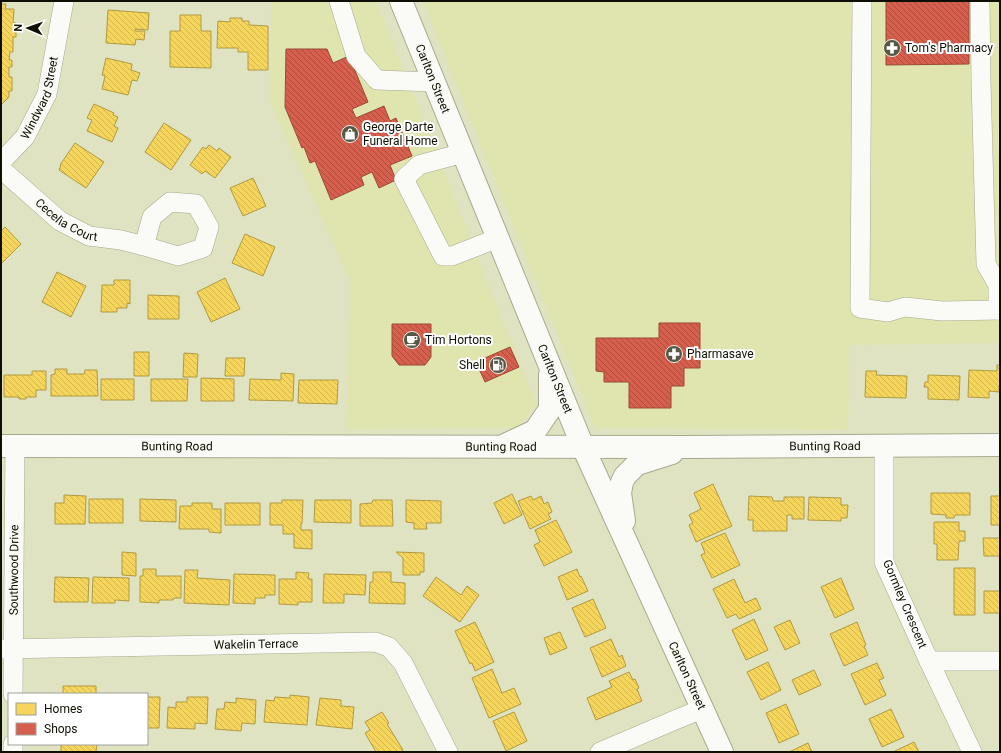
<svg xmlns="http://www.w3.org/2000/svg" width="1001" height="753" font-family="Roboto,sans-serif">
	<style>
		.built { fill: #e0e5b0 }
		.homes { fill: url(#homes-back-hatch); stroke: #b09a40 }
		.shops { fill: url(#shops-back-hatch); stroke: #9a4836 }
		.lines { fill: none; stroke-linecap: round; stroke-linejoin: round }
		.minor-casing { stroke: #a7a98f; stroke-width: 20 }
		.secondary-casing { stroke: #a7a98f; stroke-width: 24 }
		.minor { stroke: #fafbf6; stroke-width: 19 }
		.secondary { stroke: #fafbf6; stroke-width: 22 }
		.labels { text-anchor: middle; stroke-width: 4; stroke-linejoin: round; paint-order: stroke }
		.poi-label { font-size: 12px; fill: #0e0f00; stroke: #fff; text-anchor: start }
		.street-label { font-size: 12px; fill: #0e0f00; stroke: #fff }
	</style>
	<defs>
		<pattern id="homes-back-hatch" width="6" height="6" patternUnits="userSpaceOnUse"><rect width="6" height="6" fill="#f6d55c"/><path d="M-1 5l2 2M0 0l6 6M5-1l2 2" fill="none" stroke="#d2b64e"/></pattern>
		<pattern id="shops-back-hatch" width="6" height="6" patternUnits="userSpaceOnUse"><rect width="6" height="6" fill="#d6604d"/><path d="M-1 5l2 2M0 0l6 6M5-1l2 2" fill="none" stroke="#ac4e3e"/></pattern>
	</defs>
	<rect width="100%" height="100%" fill="#e0e3c2"/>
	<!-- built -->
	<path class="built" d="M271,1H376L537,406L517,428L346,429L350,281L270,102Z
		M422,1H998V254H1000V343L850,345L848,430L595,428Z"/>
	<!-- homes -->
	<path class="homes" d="M1,4H6L5,9H14L13,23H16V37H13V52H10L9,60H12V67H9V77H12V91H9V97L1,105Z
		M108,10L149,13L148,30L135,29V31H145L144,40L136,39L135,45L106,43Z
		M180,15H201V31H211V68L170,67V31H180Z
		M230,18H242V21H249V25L268,26V70H248V52H238V48H217L218,21L230,22Z
		M106,58L132,64L131,70L140,73L137,81L132,80L128,95L102,89L105,76L102,75Z
		M94,104L114,113L113,115L118,117L114,126L118,128L112,142L87,131L92,120L87,118Z
		M164,123L191,140L171,170L145,152Z
		M75,143L104,162L86,188L59,170L61,165H60Z
		M209,145L217,151L219,148L231,157L215,178L205,171L202,174L190,165L203,147L206,149Z
		M253,178L266,206L243,216L230,188Z
		M5,227L21,244L1,264V231Z
		M245,234L275,247L263,276L232,263Z
		M57,272L86,286L71,317L42,302Z
		M225,278L240,309L211,322L197,292Z
		M114,280H130V304L127,303V308H117V312H101L102,285H114Z
		M148,295L179,296V319H148Z
		M134,352H149V376H134Z
		M184,353L198,354L197,377H183Z
		M226,358H245L244,376H225Z
		M997,365H1000V386H999V392L989,391V398L968,397L969,370L997,371Z
		M55,369H67V374H84L85,370H97L98,396H51V375L55,374Z
		M32,371H46V390H36V397H26V399H19V397H4V375H32Z
		M866,371H877L876,375L907,376L906,398L865,397Z
		M281,373L294,374L293,401L249,400L250,379L281,380Z
		M928,375L960,376L959,400L928,399V387H924L925,382H928Z
		M201,378L234,379V401H201Z
		M101,379H134V400H101Z
		M151,379H188L187,401H151Z
		M299,380H338L337,404L298,403Z
		M713,484L732,526L696,542L689,525L693,523L689,515L701,509L694,493Z
		M931,493H970V515H955L954,518H946V515L931,514Z
		M512,494L522,515L504,524L494,503Z
		M64,495L86,496L85,524H55V503H64Z
		M531,496L533,500L541,496L544,504L548,502L552,512L548,514L551,519L530,529L518,501Z
		M749,496L772,497L773,501H784V497H804V519H792V515H787V531H753V520H748Z
		M991,496H1000V525H991Z
		M809,497L841,498V505H848L847,518H841V521L808,520Z
		M89,499H123V523H89Z
		M140,499L176,500V522L140,521Z
		M282,500H303L302,524H301V530H312V549L294,548V534H283V525H270V503H282Z
		M315,500H351V523L314,522Z
		M373,500H392L393,526H360V504L372,503Z
		M406,500L441,501V523H426L427,529H414V523L406,522Z
		M192,503H212V509H221V533L209,532V529H179L180,506H192Z
		M225,503H260V525H225Z
		M556,520L572,552L544,566L534,545L540,542L535,530Z
		M934,522H959V531H965V541H959L958,560H937V544H934Z
		M725,533L740,565L712,578L701,555L705,553L701,543Z
		M983,538H1000V556H984Z
		M122,552L136,553V576L122,575Z
		M396,552L424,553V572H420V575H403V558Z
		M954,568H975V615H954Z
		M143,569H156V576H181V598H174L173,600H159V603L140,602V576H143Z
		M577,569L580,577L581,576L588,591L567,600L558,577Z
		M185,570H198L197,578L230,580L229,605L184,603Z
		M296,572L309,573L308,579H312V602H298V605L279,604V579H296Z
		M373,572H391V582L405,583V604L369,603L370,582H373Z
		M234,574L275,575V595H265V598H255V604L233,603Z
		M324,574L366,575L365,595L344,594V603H323Z
		M55,577L89,578L88,602H54Z
		M93,577L129,578V601L115,600V603H92Z
		M436,577L461,595L467,586L479,595L460,622L423,596Z
		M841,578L854,609L835,618L821,587Z
		M734,579L745,603L756,598L761,609L739,619L736,614L727,618L713,589Z
		M984,591H1000V613H984Z
		M593,599L606,628L585,637L572,608Z
		M754,619L768,650L746,660L732,630Z
		M790,620L800,643L785,650L774,627Z
		M475,622L494,662L475,671L472,663L470,664L455,631Z
		M857,622L866,645L864,646L868,655L844,666L830,634Z
		M560,632L567,648L550,655L544,638Z
		M611,639L619,657L622,655L626,666L602,677L590,648Z
		M768,662L781,690L761,700L747,672Z
		M877,663L884,678L879,680L886,695L865,705L851,674Z
		M492,669L502,693L514,688L521,704L489,718L472,678Z
		M814,670L821,685L799,695L792,680Z
		M629,672L633,680L635,679L639,688L637,689L642,701L596,720L587,698L612,687L609,681Z
		M63,686H96V694H63Z
		M290,695L309,697L307,725L264,722L266,700L274,701L275,697L290,698Z
		M147,697H160L159,728H147Z
		M187,697H208L207,724L195,723V729L167,728L168,707L176,708V702H187Z
		M236,698L256,700L255,724L242,723L241,731L215,729L217,709H224L225,702L236,703Z
		M320,698L341,700V706L354,707L352,729L316,725Z
		M786,704L799,734L779,743L766,713Z
		M891,709L904,737L882,747L869,719Z
		M382,712L389,723L387,724L403,750L400,752H376L365,733L370,730L365,722Z
		M514,712L527,741L506,751L493,721Z
		M914,742L919,752H893Z
		M808,743L812,752H789Z
		M61,744H97L96,752H61Z"/>
	<!-- shops -->
	<path class="shops" d="M886,1H969V64L886,65Z
		M286,49H327L333,63L349,56L368,102L352,109L356,118L384,106L390,121L396,118L412,156L390,165L396,180L379,188L372,172L361,177L364,185L331,200L315,161L310,163L304,147L302,148L285,107Z
		M659,323H700V368H684V386H671V408H629V382H604V372L596,371V338H659Z
		M392,324H431V357L425,365H399L392,356Z
		M510,347L519,367L485,382L476,362Z"/>
	<g class="lines">
		<!-- minor casing -->
		<g class="minor-casing">
			<g id="minor">
				<path d="M339,1L356,56L377,80L434,82"/>
				<path d="M862,1L860,308L888,312L905,307L942,311L1000,310"/>
				<path d="M980,1L981,80L986,264L998,285V310"/>
				<path d="M463,153L419,165L404,179L443,256H452L498,238"/>
				<path id="s1" d="M1,162L25,137L47,94L64,1"/>
				<path id="s2" d="M1,169L60,221L89,236L121,240L144,246L178,256L203,248L209,227L196,204L170,202L152,217L144,246"/>
				<path d="M884,445V562L929,661L972,752"/>
				<path id="s3" d="M1,649L375,642L389,647L403,663L448,752"/>
				<path d="M929,661H1000"/>
				<path id="s4" d="M13,694L15,446"/>
				<path d="M13,752V744"/>
				<path d="M600,752L675,720L702,709"/>
			</g>
		</g>
		<!-- secondary casing -->
		<g class="secondary-casing">
			<g id="secondary">
				<path id="s5" d="M401,1L583,447L722,752"/>
				<path d="M507,444L535,431L550,409V375"/>
				<path id="s6" d="M1,446L688,447L1000,445"/>
				<path d="M624,521L620,493L622,482L625,476L637,464L672,453"/>
			</g>
		</g>
		<!-- minor -->
		<use href="#minor" class="minor"/>
		<!-- secondary -->
		<use href="#secondary" class="secondary"/>
	</g>
	<!-- icons -->
	<defs>
		<g id="pharmacy-disc" transform="scale(0.9)"><circle r="9.5" fill="#585944" stroke="#fff"/><path d="M-2-6h4v4h4v4h-4v4h-4v-4h-4v-4h4Z" fill="#fff"/></g>
		<g id="shop-disc" transform="scale(0.9)"><circle r="9.5" fill="#585944" stroke="#fff"/><path d="M-5-2.5h2.3a2.7 3.5 0 0 1 5.4 0H5L5.5 6h-11ZM-1.5-2.5h3a1.5 2.3 0 0 0-3 0Z" fill="#fff"/></g>
		<g id="cafe-disc" transform="scale(0.9)"><circle r="9.5" fill="#585944" stroke="#fff"/><path d="M-5.5-4.5H6V0H3Q3 3.5 0 3.5H-2.5Q-5.5 3.5-5.5 0ZM3-3.2v2h1.7v-2ZM-6 4.5H4V6H-6Z" fill="#fff"/></g>
		<g id="fuel-disc" transform="scale(0.9)"><circle r="9.5" fill="#585944" stroke="#fff"/><path d="M-5.5-6h7V0h2V4h1.3V-2.5L3-4.5l.8-.8L6-3V5H2.5V1h-1V6h-7ZM-4.2-4.7v3.2H.2V-4.7Z" fill="#fff"/></g>
	</defs>
	<g fill-rule="evenodd">
		<use href="#pharmacy-disc" x="892" y="48"/>
		<use href="#shop-disc" x="350" y="134"/>
		<use href="#cafe-disc" x="412" y="340"/>
		<use href="#pharmacy-disc" x="674" y="354"/>
		<use href="#fuel-disc" x="498" y="365"/>
	</g>
	<g class="labels">
		<!-- poi labels -->
		<g class="poi-label">
			<text x="905" y="52">Tom's Pharmacy</text>
			<text x="363" y="131">George Darte<tspan x="363" dy="14">Funeral Home</tspan></text>
			<text x="425" y="344">Tim Hortons</text>
			<text x="687" y="358">Pharmasave</text>
			<text x="485" y="369" text-anchor="end">Shell</text>
		</g>
		<!-- street labels -->
		<g class="street-label">
			<text dy="4" stroke="none"><textPath href="#s5" startOffset="84">Carlton Street</textPath></text>
			<text dy="4" stroke="none"><textPath href="#s1" startOffset="77">Windward Street</textPath></text>
			<text dy="4" stroke="none"><textPath href="#s2" startOffset="84">Cecelia Court</textPath></text>
			<text dy="4" stroke="none"><textPath href="#s5" startOffset="408">Carlton Street</textPath></text>
			<text dy="4" stroke="none"><textPath href="#s6" startOffset="176">Bunting Road</textPath></text>
			<text dy="4" stroke="none"><textPath href="#s6" startOffset="824">Bunting Road</textPath></text>
			<text dy="4" stroke="none"><textPath href="#s6" startOffset="500">Bunting Road</textPath></text>
			<text dy="4" stroke="none"><textPath href="#s4" startOffset="124">Southwood Drive</textPath></text>
			<text transform="translate(905 604) rotate(67)" y="4">Gormley Crescent</text>
			<text dy="4" stroke="none"><textPath href="#s3" startOffset="255">Wakelin Terrace</textPath></text>
			<text dy="4" stroke="none"><textPath href="#s5" startOffset="733">Carlton Street</textPath></text>
		</g>
	</g>
	<!-- border -->
	<rect width="1001" height="753" fill="none" stroke="#0e0f00" stroke-width="4"/>
	<!-- legend -->
	<rect x="8" y="693" width="140" height="52" fill="#ffffff" stroke="#9f9f99"/>
	<rect x="16" y="703" width="20" height="12" fill="#f6d55c" stroke="#9f9f99"/>
	<text x="44" y="713" font-size="12" fill="#0e0f00">Homes</text>
	<rect x="16" y="723" width="20" height="12" fill="#d6604d" stroke="#9f9f99"/>
	<text x="44" y="733" font-size="12" fill="#0e0f00">Shops</text>
	<!-- north arrow -->
	<g transform="translate(28 28) rotate(272)" stroke="#ffffff" stroke-width="3" paint-order="stroke">
	<path d="M0-3L7 15L0 10L-7 15Z" fill="#0e0f00"/>
	<text y="-6" font-size="11" font-weight="bold" text-anchor="middle" fill="#0e0f00">N</text>
	</g>
</svg>
